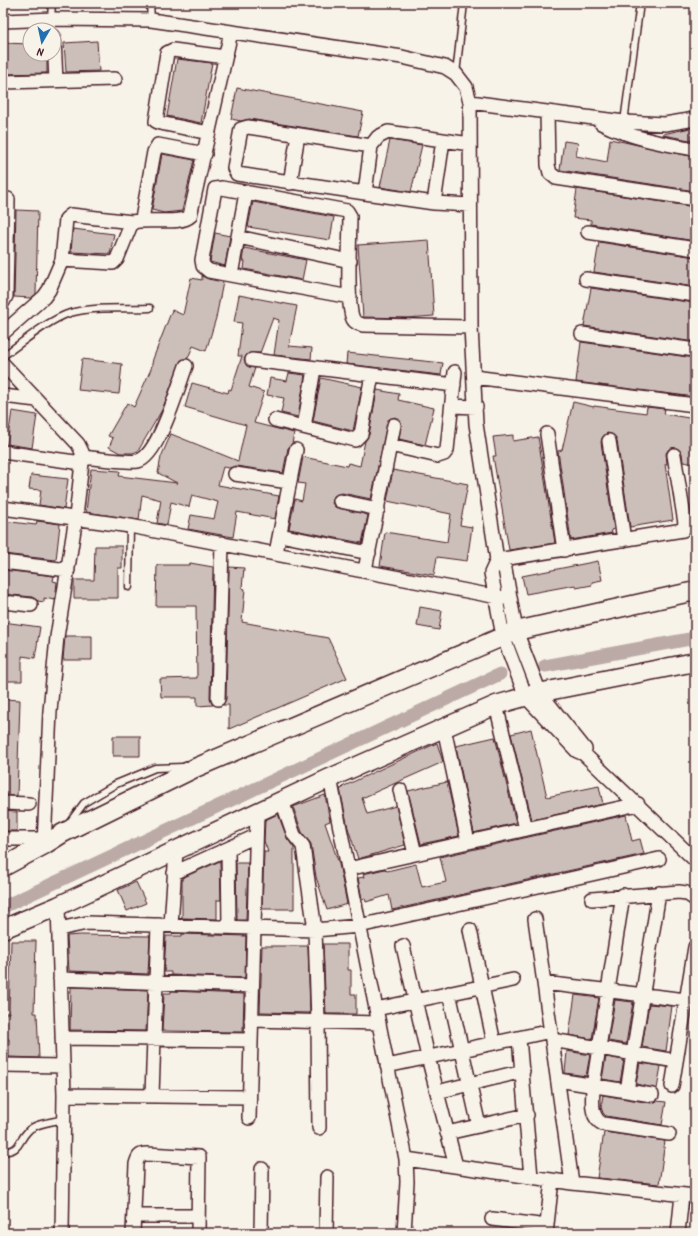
<svg xmlns="http://www.w3.org/2000/svg" width="698" height="1236" font-family="Kalam,sans-serif">
	<style>
		.lines { fill: none; stroke-linecap: round; stroke-linejoin: round }
		.canal { stroke: #bcaaa7; stroke-width: 13 }
		.building { fill: #ccbfb9; stroke: #4a1f2b }
		.service-casing { stroke: #4a1f2b; stroke-width: 9 }
		.minor-casing { stroke: #4a1f2b; stroke-width: 16 }
		.secondary-casing { stroke: #4a1f2b; stroke-width: 21 }
		.service { stroke: #f7f3e8; stroke-width: 6 }
		.minor { stroke: #f7f3e8; stroke-width: 13 }
		.secondary { stroke: #f7f3e8; stroke-width: 18 }
	</style>
	<rect width="100%" height="100%" fill="#f7f3e8"/>
	<filter id="ink" filterUnits="userSpaceOnUse"><feTurbulence type="fractalNoise" baseFrequency=".025" numOctaves="2"/><feDisplacementMap in="SourceGraphic" scale="8" xChannelSelector="R" yChannelSelector="G"/><feConvolveMatrix kernelMatrix="1 2 1 2 8 2 1 2 1" color-interpolation-filters="sRGB"/></filter>
	<g filter="url(#ink)">
		<g class="lines">
			<!-- canal -->
			<path class="canal" d="M545,666L695,638
				M3,907L500,674"/>
		</g>
		<!-- building -->
		<path class="building" d="M97,41L99,71L66,72L64,43Z
			M3,43L30,44V54H47V73L3,74Z
			M177,59L212,63L201,123L167,116Z
			M237,88L363,112L358,136L249,119L241,121L231,119Z
			M695,127V141L663,135V134Z
			M610,139L695,157V191L560,170L564,141L578,143L576,156L607,162Z
			M390,140L422,145L411,192L380,187Z
			M162,154L194,160L182,211L164,213L152,210Z
			M577,189L695,207V241L591,224V220L573,218Z
			M253,202L334,217L330,240L248,227Z
			M16,210L38,211L36,294L31,298L14,297Z
			M73,229L114,234L110,254L71,252Z
			M215,233L230,236L225,266L210,262Z
			M429,240L434,316L407,318L363,317L358,245Z
			M599,242L695,257V287L594,272Z
			M244,248L306,260L302,280L244,269L245,261H242Z
			M202,276L208,279L223,282L216,318L206,351L193,346L188,358L181,360L162,410L138,451L133,453H120L109,447L113,438L108,436L127,403L134,407L151,369L153,359L172,310L183,315L191,278L202,280Z
			M591,288L695,303V342L584,326Z
			M239,295L297,306L289,346L312,348L311,359L274,355L279,320L273,318L260,353H249L244,359L247,366L255,368L249,387L264,392L254,423L294,433L292,444L288,448L283,473L236,466L229,468L223,467L218,485L279,496L275,519L237,512L233,537L188,529L191,515L214,519L218,502L192,495L189,507L171,502L167,525L157,523L161,500L142,495L139,520L86,512L91,469L120,471L119,476L177,483L158,473L161,457L171,434L238,461L246,425L185,407L192,383L228,393L229,389L231,390L242,356H238L242,323L234,322Z
			M581,342L695,358V397L576,382Z
			M347,353L443,363L441,375L346,364Z
			M82,359L122,364L119,394L78,390Z
			M289,373L305,375L298,417L281,413L284,398L267,395L270,378L287,381Z
			M321,378L362,387L353,431L313,421Z
			M377,390L399,394L398,400L434,408L425,445L399,439L401,422L395,417L388,420L371,499L342,493L334,496L332,503L335,507L368,515L362,543L289,529L295,499L302,501L305,484L298,483L303,457L347,466L348,463L360,466L365,441L369,435Z
			M573,402L594,407V406L646,413L647,407L665,409L664,414L695,419V464L683,462L682,453L677,448L669,449L666,453L667,464H665L673,520L630,527L617,440L612,434L607,433L602,438L601,442L614,529L611,530L612,533L571,540L558,451L562,450Z
			M12,411L37,415L32,448L7,444Z
			M513,435V441L538,437L555,543L509,550L493,456H496L493,437Z
			M393,470L468,484L460,525L472,527L467,561L437,557L434,575L380,566L385,532L447,542L451,514L387,501Z
			M31,475L68,479L64,509L39,505L41,490L29,489Z
			M3,521L36,525L37,521L60,524L56,560L3,554Z
			M95,546H122V568H118V598H74V580H94Z
			M598,561L602,580L592,582V585L576,588L575,585L526,594L522,576Z
			M190,563L213,567L210,699L213,705L197,706V697H161L160,679L197,678L196,606H156L157,565H190Z
			M229,567L244,568L242,588L245,589L242,622L328,638L347,678L229,729V705H223L226,699Z
			M3,570L54,576L53,581L57,582L55,600L44,598V602L38,601L32,597L3,594Z
			M420,607L442,611L439,630L417,626Z
			M3,622L40,627L35,658L22,656V681H3Z
			M65,636H92V660H63Z
			M3,699L20,700L17,796L3,795Z
			M531,729L547,797L599,786L603,804L532,820L511,734Z
			M113,736H140V756H113Z
			M495,737L516,823L474,833L456,746Z
			M437,743L443,762L362,798L367,814L396,806L405,845L358,859L348,828L340,789L343,788L342,787Z
			M447,782L459,836L421,844L408,791Z
			M325,795L330,821L325,823L339,864L347,904L327,910L316,877L311,844L302,832L293,807Z
			M3,811L17,812V831H3Z
			M278,814L287,838L294,848V909H262L264,852H268L264,841L265,820Z
			M626,815L632,841L640,839L644,854L392,910L389,895L366,902L365,898L362,899L358,878L364,877L363,874L385,869L387,871L416,864L422,887L446,882L440,857Z
			M220,861L221,900H217V919L182,918V878Z
			M236,863H248L246,920H237Z
			M136,882L146,903L127,911L118,890Z
			M182,934L246,936L245,978L171,975V972H164L166,936H182Z
			M80,935L150,936L148,974L69,971L67,936Z
			M11,941H36L34,1013H37L39,1058L9,1057V1039H5L4,1013H9Z
			M323,944H348V970H351V994H356V1014H326Z
			M262,946H308L310,1013L260,1012Z
			M71,987L148,990L146,1031L70,1030Z
			M171,991L244,994L243,1032L162,1031L164,993H171Z
			M575,995L599,998L592,1039L569,1035Z
			M615,1000L633,1002L626,1044L608,1041Z
			M649,1004L672,1006L666,1051L642,1047Z
			M567,1051L590,1055L586,1076L565,1073Z
			M606,1057L624,1060L620,1082L602,1079Z
			M640,1063L661,1066L657,1089L636,1084Z
			M603,1095L651,1103L657,1101L666,1102L662,1125L606,1116L603,1113L601,1107Z
			M604,1132L665,1141L659,1184L597,1178Z"/>
		<g class="lines">
			<!-- service casing -->
			<g class="service-casing">
				<path id="service" d="M150,3L151,20
					M629,3L639,4
					M51,19L52,3
					M456,74L464,3
					M624,122L640,3
					M3,356C22,343 48,320 70,313C93,306 126,309 150,308
					M129,587L130,526
					M67,826L84,803L116,784L155,768L183,767
					M3,1152C22,1150 17,1142 28,1131C35,1123 53,1122 64,1119"/>
			</g>
			<!-- minor casing -->
			<g class="minor-casing">
				<path id="minor" d="M3,21L55,19L151,20L402,57L445,67L456,74L466,87L470,102L471,327L476,424L497,560L505,569L516,631L540,693L585,749L584,754L577,751L526,697L503,636L491,573L497,560
					M54,37L56,81
					M3,82L115,79
					M470,102L624,122L665,124L695,119
					M547,112L548,165L550,173L556,178L695,199
					M601,123C631,138 663,144 695,149
					M209,133L160,123L156,121L167,53L173,50L225,57
					M371,146L378,137L388,132L470,144
					M290,183L298,135
					M365,193L237,174L234,168L241,129L248,127L371,146L365,193L434,203L470,205
					M434,203L443,140
					M142,219L154,152L158,145L205,154
					M588,232L695,249
					M238,237L350,261
					M62,260L66,219L71,215L132,222
					M231,275L246,193
					M586,279L695,295
					M350,297L209,271L203,266L202,260L215,189L222,188L347,211L350,216C350,235 346,305 353,319C355,323 359,324 363,325L471,327
					M3,302L6,296L8,199
					M3,333L44,297L49,290L62,260L113,263L117,259L132,222C148,218 181,225 190,216L231,32
					M582,334L695,350
					M252,360L454,385
					M3,364L78,444L82,452V463L76,517L57,637L50,711L44,845
					M474,377L695,405
					M3,396L37,400
					M452,406L476,407
					M275,420L355,440L361,434L372,375
					M304,427L314,369
					M547,434L564,550
					M609,441L624,540
					M390,445L438,456L444,454L447,450L455,372
					M3,452L82,463
					M82,457C93,458 130,463 138,461C159,455 178,387 186,366
					M235,474L289,482
					M340,501L378,509
					M3,508L130,526L503,598
					M280,535L369,553
					M276,553L296,450
					M497,560L683,530L685,523L674,455
					M3,562L68,570
					M365,570L394,425
					M3,602L31,605
					M218,699L222,543
					M496,705L526,829
					M444,728L468,842
					M584,754L695,860
					M330,778L406,1159L407,1182L404,1233
					M400,790L415,854
					M282,801L294,835L303,846L315,930L318,1021L319,1128
					M3,803L29,804
					M3,839H43
					M228,849L229,927
					M348,869L638,804
					M174,873L256,836
					M623,895L593,1086C593,1099 589,1117 603,1124L669,1134
					M592,899L679,892L686,893L695,899
					M58,906L64,1095L62,1233
					M535,919L572,1183
					M171,925L176,851
					M59,929L87,923L315,930L359,926L659,859
					M470,930L494,1043
					M403,946L428,1057L456,1166
					M60,979L252,986
					M544,983L686,1000
					M449,993L479,1126
					M376,1009L513,980
					M251,1020L379,1023
					M62,1038L251,1040
					M519,1038L531,1177
					M552,1040L676,1061
					M3,1065L63,1066
					M387,1066L551,1031
					M558,1080L652,1095
					M672,1086L695,947
					M627,1091L659,893
					M437,1092L523,1071
					M64,1095L249,1097
					M152,1095L158,925
					M249,1118L257,813
					M447,1133L527,1115
					M406,1159L572,1183L695,1196
					M134,1216H198
					M492,1219L547,1226
					M133,1233L136,1164C138,1157 139,1154 147,1154L199,1157L198,1233
					M261,1233L262,1169
					M326,1233L327,1177
					M546,1233L552,1180
					M678,1233L682,1195"/>
			</g>
			<!-- secondary casing -->
			<g class="secondary-casing">
				<path id="secondary" d="M3,867L44,845L63,833L195,768L516,631L695,591
					M3,929L58,906L330,778L496,705L538,693L695,662"/>
			</g>
			<!-- service -->
			<use href="#service" class="service"/>
			<!-- minor -->
			<use href="#minor" class="minor"/>
			<!-- secondary -->
			<use href="#secondary" class="secondary"/>
		</g>
	</g>
	<!-- margin -->
	<rect width="698" height="1236" fill="none" stroke="#f7f3e8" stroke-width="16"/>
	<rect x="8" y="8" width="682" height="1220" fill="none" stroke="#4a1f2b" stroke-width="1.5" filter="url(#ink)"/>
	<!-- north arrow -->
	<g transform="translate(42 42) rotate(189)"><circle r="19" fill="#f7f3e8" stroke="#b29e9c"/>
	<path d="M0-3L7 15L0 10L-7 15Z" fill="#1f6fb2"/>
	<text y="-6" font-size="11" font-weight="bold" text-anchor="middle" fill="#4a1f2b">N</text>
	</g>
</svg>
